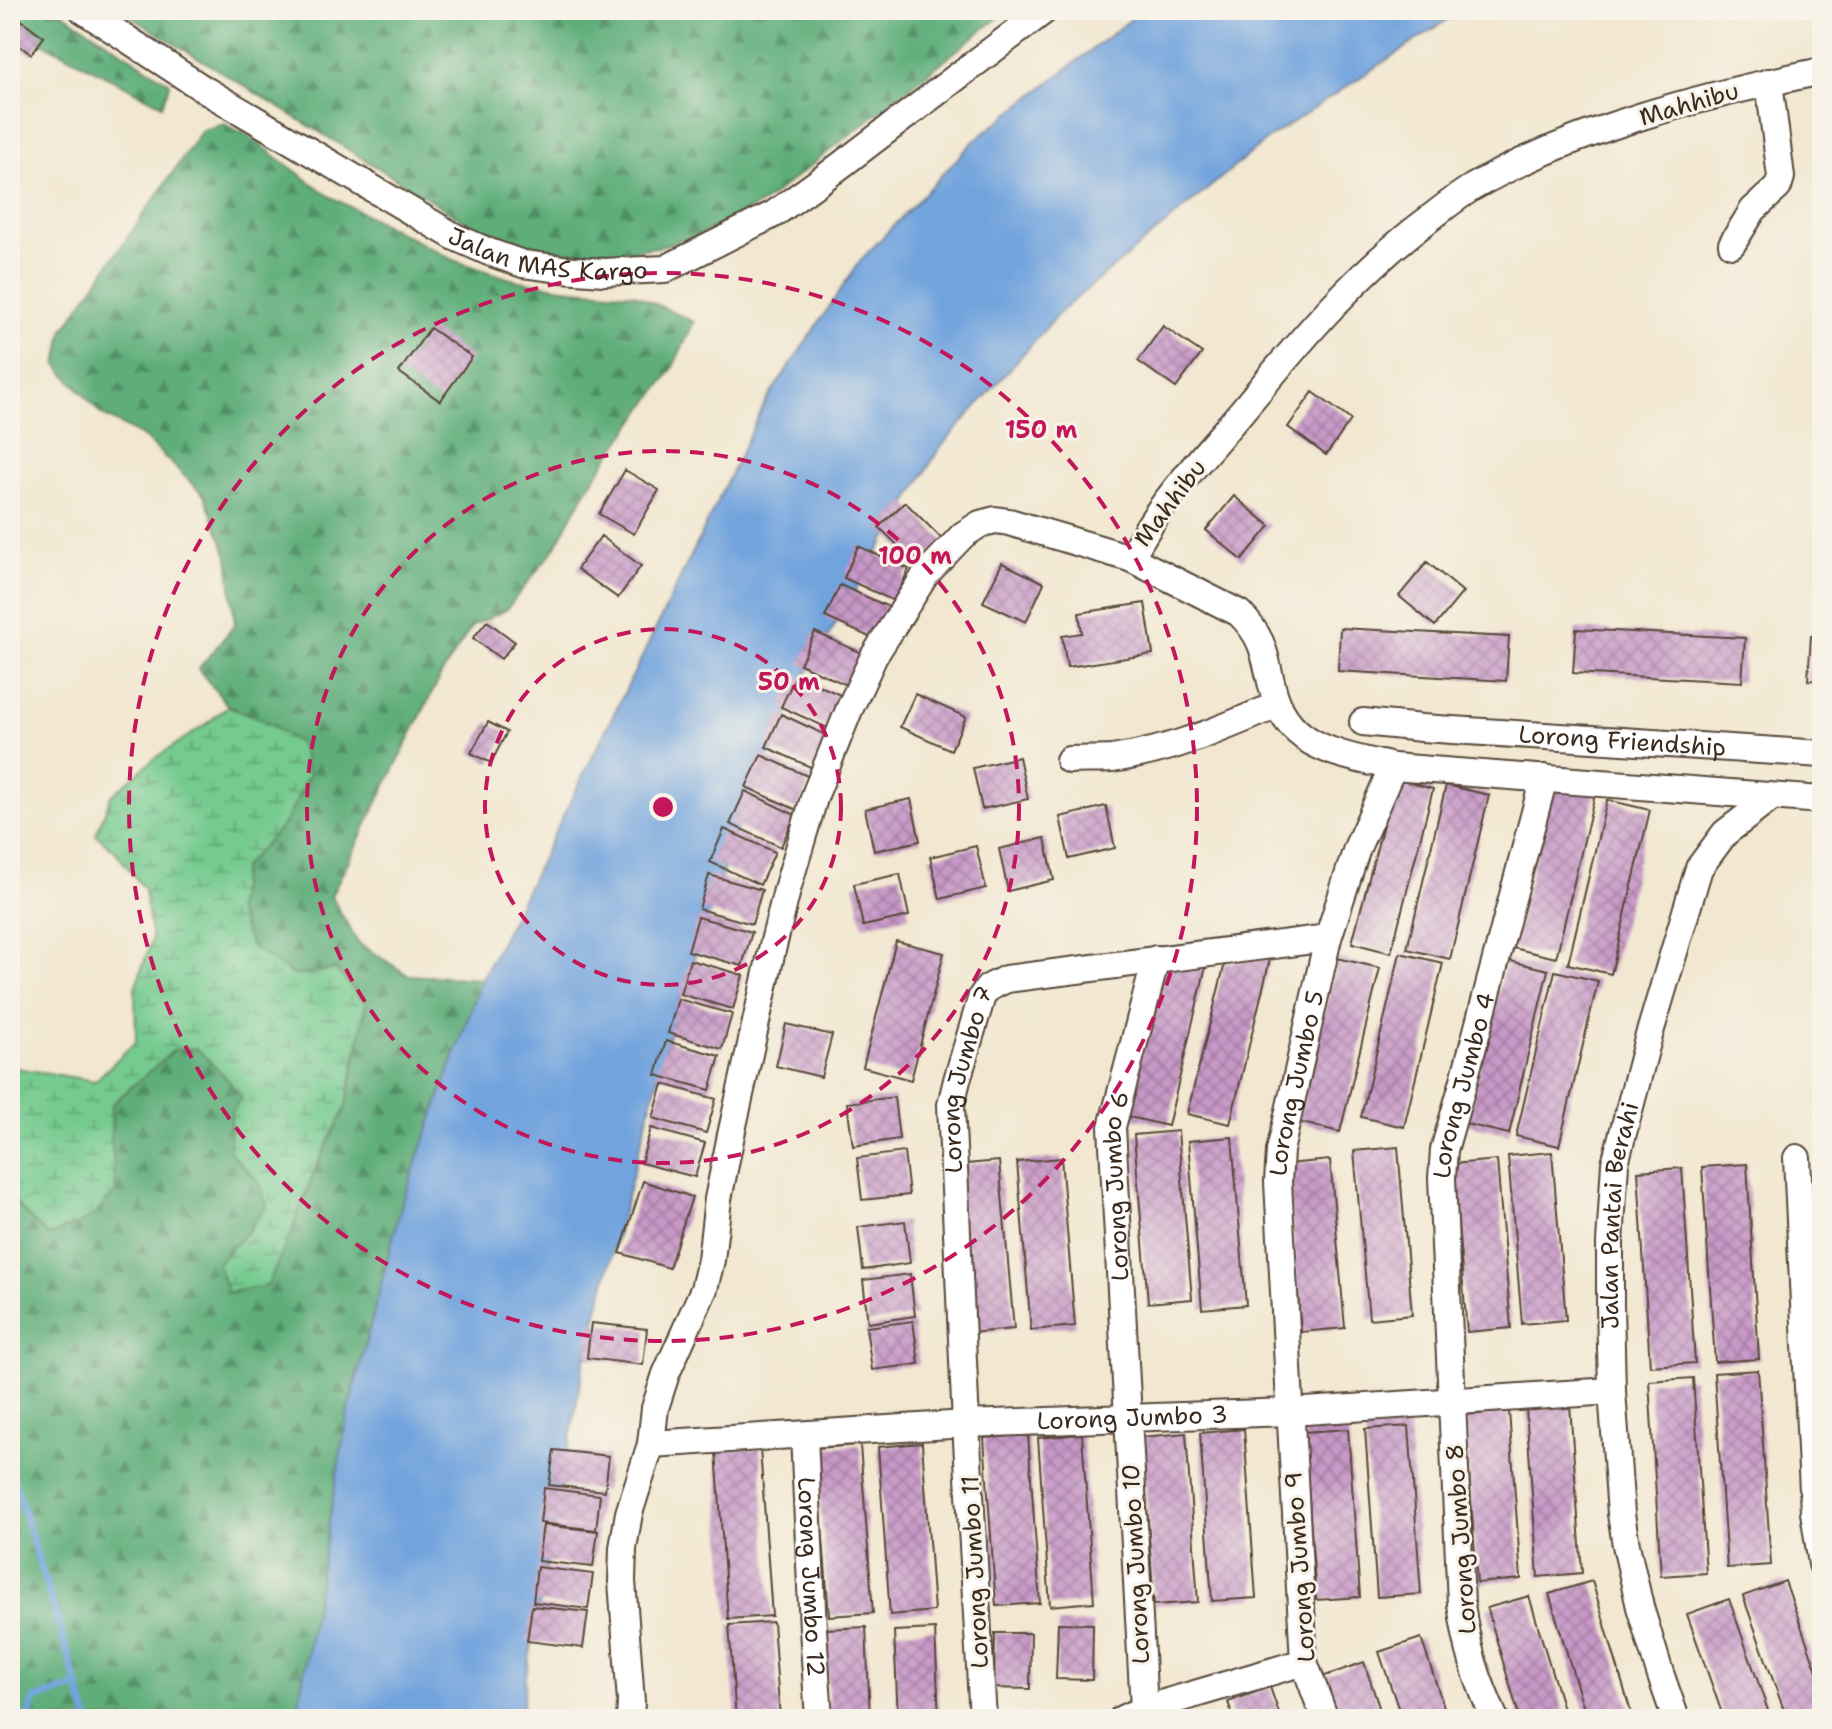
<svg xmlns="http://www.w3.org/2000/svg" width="1832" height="1729" font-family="'Shantell Sans',sans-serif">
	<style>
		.forest { fill: url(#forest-firs); stroke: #4d6c4c; stroke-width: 2 }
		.wetland { fill: url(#wetland-marsh); stroke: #587a56; stroke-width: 2 }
		.water { fill: #71a3dd; stroke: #56667e; stroke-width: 2 }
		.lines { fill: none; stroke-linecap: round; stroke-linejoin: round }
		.stream { stroke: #71a3dd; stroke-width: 7 }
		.building { fill: url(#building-cross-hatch) }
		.street-casing { stroke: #564639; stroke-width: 30 }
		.street { stroke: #fff; stroke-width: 26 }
		.ring { fill: none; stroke: #c2185b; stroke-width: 4; stroke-dasharray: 14 10 }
		.labels { text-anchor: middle; stroke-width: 6; stroke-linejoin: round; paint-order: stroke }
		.street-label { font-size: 24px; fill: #3b2a1e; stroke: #f7f3e8 }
		.centre { fill: #c2185b; stroke: #f7f3e8; stroke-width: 4 }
		.ring-label { font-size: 24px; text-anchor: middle; font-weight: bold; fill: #c2185b; stroke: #f7f3e8; stroke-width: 6; stroke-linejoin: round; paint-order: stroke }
	</style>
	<defs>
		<pattern id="forest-firs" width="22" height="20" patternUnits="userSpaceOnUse" patternTransform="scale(2)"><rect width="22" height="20" fill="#5fae7a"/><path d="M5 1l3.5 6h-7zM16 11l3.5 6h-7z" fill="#508e63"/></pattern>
		<pattern id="wetland-marsh" width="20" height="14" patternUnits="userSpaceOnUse" patternTransform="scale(2)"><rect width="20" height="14" fill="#74ca8f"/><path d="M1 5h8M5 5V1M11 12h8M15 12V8" fill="none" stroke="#60a474"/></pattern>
		<pattern id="building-cross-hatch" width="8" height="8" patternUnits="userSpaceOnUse" patternTransform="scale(2)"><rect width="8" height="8" fill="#c899c8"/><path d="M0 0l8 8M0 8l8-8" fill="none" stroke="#a47da2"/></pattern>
	</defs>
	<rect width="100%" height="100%" fill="#f7f3e8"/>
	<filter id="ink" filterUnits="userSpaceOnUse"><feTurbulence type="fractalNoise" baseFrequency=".0125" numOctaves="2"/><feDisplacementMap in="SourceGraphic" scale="16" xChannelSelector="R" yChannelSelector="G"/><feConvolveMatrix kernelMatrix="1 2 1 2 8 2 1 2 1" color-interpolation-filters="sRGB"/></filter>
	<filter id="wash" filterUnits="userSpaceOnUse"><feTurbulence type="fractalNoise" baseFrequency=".006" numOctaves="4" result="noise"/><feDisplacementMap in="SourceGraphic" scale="32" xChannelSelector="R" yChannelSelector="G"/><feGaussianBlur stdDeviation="1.8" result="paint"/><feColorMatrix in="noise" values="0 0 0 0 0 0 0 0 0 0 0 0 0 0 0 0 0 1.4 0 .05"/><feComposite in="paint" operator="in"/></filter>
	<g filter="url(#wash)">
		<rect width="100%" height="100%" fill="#f2e7d0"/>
		<!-- forest -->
		<path class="forest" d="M10,10H58L170,83L162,105L10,26Z
			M120,10H1008L763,203L699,235L657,247L608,254L569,252L525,245L465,221Z
			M224,124L247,135L329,196L453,260L514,280L563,288L634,294L694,322L671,371L607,459L583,496L555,548L506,610L472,626L441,675L331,896L358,943L408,975L482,979L402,1203L347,1415L296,1719H10V1194L21,1209L111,1135L112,1104L174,1050L196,1048L222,1073L242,1097L230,1152L258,1181L267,1205L249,1230L217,1264L305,1198L315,1169L346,1107L366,1003L335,969L295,976L252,947L236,910L243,867L285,823L263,720L228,706L198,669L235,625L228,556L204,495L144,437L101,414L57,365L63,331L202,130Z"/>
		<!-- wetland -->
		<path class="wetland" d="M228,706L263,720L300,744L309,775L285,823L243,867L236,910L252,947L295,976L335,969L366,1003L346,1107L315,1169L288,1240L267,1286L228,1292L217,1263L249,1230L267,1205L258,1181L230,1152L231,1113L242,1097L222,1073L196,1048L174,1050L112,1104L111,1136L116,1192L91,1218L49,1236L21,1209L10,1194V1067L95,1081L136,1041L135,988L152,939L144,889L115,851L96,835L111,796L154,759L205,725Z"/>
		<!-- water -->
		<path class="water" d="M1143,10H1473L1447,20L1269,138L1061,311L939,449L810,667L737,828L669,1035L584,1363L526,1677L521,1719H296L347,1415L402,1203L482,979L643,655L766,401L860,261L976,139Z"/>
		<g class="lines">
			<!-- stream -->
			<path class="stream" d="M10,1468L88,1719
				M28,1719L34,1699L79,1686"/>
		</g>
		<g id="blocks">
			<!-- building -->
			<path class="building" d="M16,16L44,37L31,54L10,39V24Z
				M1163,326L1202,353L1176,388L1138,361Z
				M430,328L472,357L440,401L399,372Z
				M1313,392L1351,420L1326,455L1288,427Z
				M625,470L659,490L634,534L599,514Z
				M1234,496L1270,526L1242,560L1206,530Z
				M905,502L944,541L919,566L879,527Z
				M601,536L641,566L618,598L577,569Z
				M858,546L909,569L894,601L844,578Z
				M1427,562L1463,592L1435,626L1399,596Z
				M1002,563L1044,583L1026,622L983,602Z
				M840,585L891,608L876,640L825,617Z
				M1145,603L1153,654L1067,667L1062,636L1082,633L1079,613Z
				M487,621L515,642L501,659L473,638Z
				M1340,628L1509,637L1506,681L1338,671Z
				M1576,629L1745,638L1742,682L1573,673Z
				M815,632L866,655L851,687L800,664Z
				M1811,636L1822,637V681L1808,680Z
				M796,675L847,698L832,730L781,707Z
				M915,694L966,717L951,750L900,727Z
				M781,714L832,738L817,770L766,747Z
				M488,722L507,732L491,763L471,753Z
				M761,755L812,778L797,810L746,787Z
				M1019,757L1028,799L982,809L973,768Z
				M1395,779L1433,789L1391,953L1352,943Z
				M1552,784L1595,794L1556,958L1513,948Z
				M1446,785L1489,795L1450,959L1407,949Z
				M745,791L795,815L781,847L730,824Z
				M911,799L920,841L874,851L865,809Z
				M1607,800L1650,810L1611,974L1568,964Z
				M1106,806L1115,848L1069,859L1060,817Z
				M724,829L775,852L760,885L710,862Z
				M1045,838L1054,880L1008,891L999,849Z
				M976,846L986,888L940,899L930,857Z
				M900,874L909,916L863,926L854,884Z
				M709,875L762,890L752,924L699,909Z
				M698,917L752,932L742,966L688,951Z
				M896,941L944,953L911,1080L863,1067Z
				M1400,953L1443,963L1404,1127L1361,1117Z
				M1337,958L1380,968L1340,1132L1298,1122Z
				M1270,959L1230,1124L1187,1114L1225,963Z
				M690,960L743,975L733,1009L680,994Z
				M1506,960L1548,970L1509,1134L1466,1124Z
				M1207,962L1168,1126L1125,1116L1165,968Z
				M1555,971L1598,981L1559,1146L1516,1136Z
				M678,999L732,1014L722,1049L668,1033Z
				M786,1024L832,1035L821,1077L776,1066Z
				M666,1041L720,1056L710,1090L656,1075Z
				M663,1084L716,1099L706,1133L653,1118Z
				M894,1097L899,1139L853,1146L847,1103Z
				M651,1128L705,1143L695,1177L641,1163Z
				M1178,1131L1192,1299L1148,1303L1134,1135Z
				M1232,1137L1246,1305L1202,1309L1188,1141Z
				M1398,1147L1412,1315L1369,1319L1354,1151Z
				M904,1152L909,1195L862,1200L857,1158Z
				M1552,1152L1566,1320L1522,1324L1508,1156Z
				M1061,1158L1075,1326L1031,1330L1017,1162Z
				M1330,1160L1345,1328L1301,1332L1287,1164Z
				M1497,1160L1511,1328L1467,1332L1453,1164Z
				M999,1161L1014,1329L970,1333L955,1165Z
				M1747,1164L1759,1359L1715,1362L1702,1167Z
				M1682,1168L1695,1363L1650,1366L1638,1171Z
				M1822,1177V1346H1820L1806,1179Z
				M643,1181L692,1197L669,1268L620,1253Z
				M905,1221L910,1263L863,1270L858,1227Z
				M910,1274L915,1316L868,1323L863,1280Z
				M913,1321L919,1364L872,1370L866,1327Z
				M591,1323L647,1329L643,1365L587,1358Z
				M1758,1370L1771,1565L1727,1568L1714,1373Z
				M1693,1378L1706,1573L1661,1576L1649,1381Z
				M1570,1405L1582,1573L1538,1577L1526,1409Z
				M1509,1411L1521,1579L1477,1583L1465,1415Z
				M1409,1426L1421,1594L1377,1597L1365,1429Z
				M1244,1429L1256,1598L1212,1601L1200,1433Z
				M1348,1429L1360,1597L1316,1600L1304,1432Z
				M1186,1433L1198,1602L1154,1605L1142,1437Z
				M1082,1434L1094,1602L1050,1606L1038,1438Z
				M1028,1435L1040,1603L996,1606L984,1438Z
				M922,1443L934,1611L890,1615L878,1447Z
				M860,1445L873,1613L829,1616L816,1448Z
				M760,1448L772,1616L728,1619L716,1451Z
				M554,1450L609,1456L605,1491L549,1485Z
				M544,1488L600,1495L596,1530L540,1523Z
				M543,1525L598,1531L593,1567L538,1561Z
				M537,1567L593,1574L588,1609L533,1602Z
				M1592,1581L1633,1719H1587L1549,1594Z
				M1785,1581L1822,1685V1719H1787L1743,1596Z
				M1529,1596L1566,1719H1520L1487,1608Z
				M1729,1599L1771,1719H1724L1687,1614Z
				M532,1606L588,1612L583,1648L527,1641Z
				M773,1622L780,1719H736L729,1625Z
				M1058,1623L1093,1624L1092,1680L1056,1679Z
				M866,1627L870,1719H829L826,1629Z
				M935,1629L939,1719H898L894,1631Z
				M995,1633H1031L1030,1689L994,1688Z
				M1421,1638L1448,1719H1402L1379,1652Z
				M1364,1662L1383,1719H1337L1322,1677Z
				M1270,1687L1281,1719H1234L1228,1702Z"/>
		</g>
	</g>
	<g filter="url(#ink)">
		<use href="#blocks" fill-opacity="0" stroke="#564639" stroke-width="2"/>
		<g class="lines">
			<!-- street casing -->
			<g class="street-casing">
				<g id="street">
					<path id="s1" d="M83,10L205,90L455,237L489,252L523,264L562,269L604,272L665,269L774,214L824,178L1045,10"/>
					<path d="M1822,71C1705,95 1577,128 1473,187C1458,196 1443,208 1429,219C1360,270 1305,335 1251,400C1220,438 1183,476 1155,517C1146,530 1138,545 1130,558L1239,613C1264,638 1264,653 1272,686C1286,749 1340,754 1393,767L1822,800"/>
					<path d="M1732,244L1753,210L1778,187L1781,177L1769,82"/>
					<path id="s2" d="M1363,722L1422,728L1822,754"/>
					<path d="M1069,760C1083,759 1098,760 1112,759C1170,751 1224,728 1277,705"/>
					<path d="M1797,1158L1814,1512L1822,1564"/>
					<path id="s3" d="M804,1435L813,1629L819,1719"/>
					<path id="s4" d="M651,1444L966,1424L1290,1412L1612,1391"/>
					<path id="s5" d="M1144,1709L1112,1127L1156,959"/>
					<path d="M630,1719L631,1702L622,1581L623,1548L629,1513L651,1444L655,1408L666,1374L704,1289L711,1260L718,1199L731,1135L772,950L788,886L815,795L849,710L874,656L926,574L963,535L980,524L995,520L1009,522L1130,558"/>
					<path id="s6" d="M983,1719L966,1424L951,1105L957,1080L982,996L988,988L1006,979L1328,938"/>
					<path d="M1122,1719L1144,1709L1304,1662"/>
					<path id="s7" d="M1325,1719L1304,1662L1278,1182L1280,1151L1328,938L1357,848L1393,767"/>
					<path id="s8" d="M1495,1719C1476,1678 1467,1648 1461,1604L1442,1178L1444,1150L1463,1084L1544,778"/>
					<path id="s9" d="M1676,1719L1660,1673L1640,1607L1626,1545L1621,1514L1612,1391L1610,1305V1243L1615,1163L1648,1039L1699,868L1725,833L1772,797"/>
				</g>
			</g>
			<!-- street -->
			<use href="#street" class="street"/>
		</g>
	</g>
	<!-- distance rings -->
	<g class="ring">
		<circle cx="663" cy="807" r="178"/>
		<circle cx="663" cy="807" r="356"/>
		<circle cx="663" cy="807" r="534"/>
	</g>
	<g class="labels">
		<!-- street labels -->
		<g class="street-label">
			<text transform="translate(1689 104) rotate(-16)" y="8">Mahhibu</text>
			<text dy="8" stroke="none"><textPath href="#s1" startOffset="532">Jalan MAS Kargo</textPath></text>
			<text transform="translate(1170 503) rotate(-53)" y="8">Mahhibu</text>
			<text dy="8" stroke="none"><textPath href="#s2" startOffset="260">Lorong Friendship</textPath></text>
			<text dy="8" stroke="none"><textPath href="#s7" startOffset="642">Lorong Jumbo 5</textPath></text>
			<text dy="8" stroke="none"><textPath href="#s6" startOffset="642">Lorong Jumbo 7</textPath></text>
			<text dy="8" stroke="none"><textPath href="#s8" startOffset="642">Lorong Jumbo 4</textPath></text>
			<text dy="8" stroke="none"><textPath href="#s5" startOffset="524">Lorong Jumbo 6</textPath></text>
			<text dy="8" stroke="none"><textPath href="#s9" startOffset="512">Jalan Pantai Berahi</textPath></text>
			<text dy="8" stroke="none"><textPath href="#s4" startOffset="482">Lorong Jumbo 3</textPath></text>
			<text transform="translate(1461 1539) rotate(-94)" y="8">Lorong Jumbo 8</text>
			<text transform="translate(1136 1564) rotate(-93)" y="8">Lorong Jumbo 10</text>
			<text transform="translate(1300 1567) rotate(-94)" y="8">Lorong Jumbo 9</text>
			<text transform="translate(975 1572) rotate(-93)" y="8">Lorong Jumbo 11</text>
			<text dy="8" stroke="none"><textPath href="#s3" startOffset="142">Lorong Jumbo 12</textPath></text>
		</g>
	</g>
	<circle cx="663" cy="807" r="12" class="centre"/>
	<g class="ring-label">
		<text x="1041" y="438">150 m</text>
		<text x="915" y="564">100 m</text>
		<text x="789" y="690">50 m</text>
	</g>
	<!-- margin -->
	<rect width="1832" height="1729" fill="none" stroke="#f7f3e8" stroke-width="40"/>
</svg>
